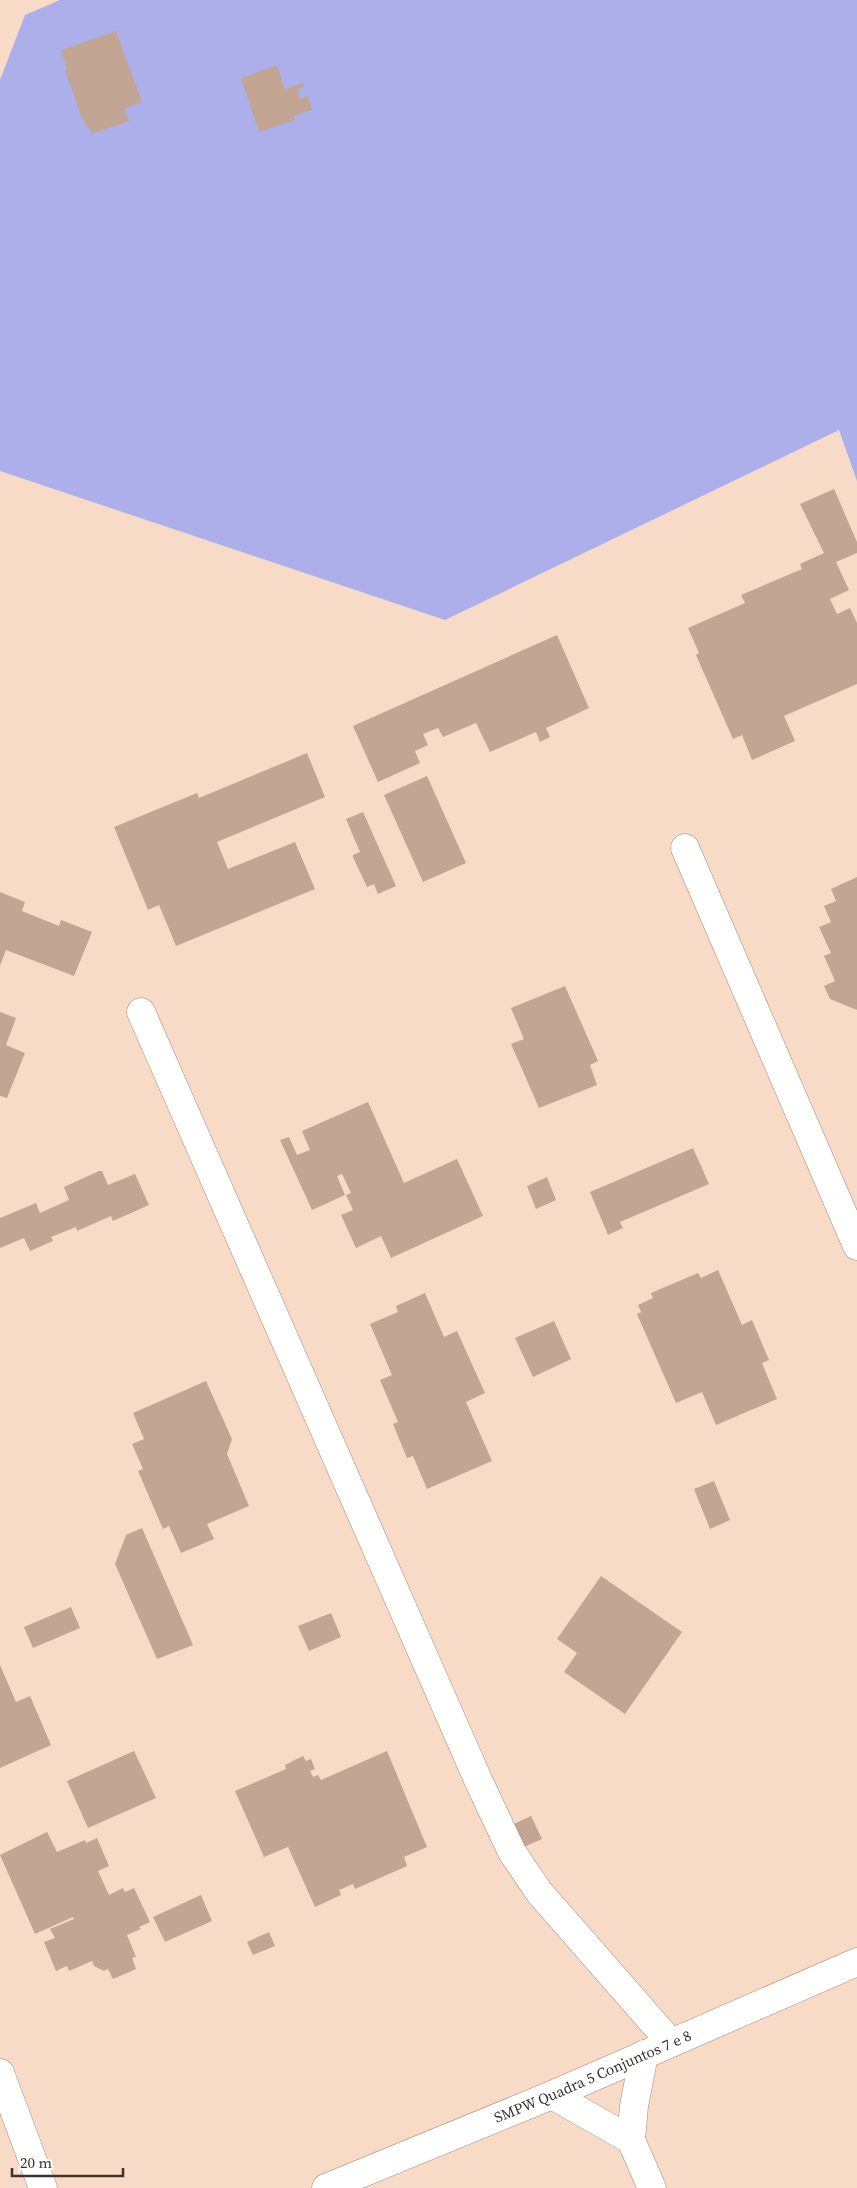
<svg xmlns="http://www.w3.org/2000/svg" width="857" height="2188" font-family="'Source Serif 4',serif">
	<style>
		.green { fill: #acafea }
		.building { fill: #c2a693 }
		.lines { fill: none; stroke-linecap: round; stroke-linejoin: round }
		.minor-casing { stroke: #a38875; stroke-width: 29 }
		.minor { stroke: #fff; stroke-width: 28 }
		.labels { text-anchor: middle; stroke-width: 4; stroke-linejoin: round; paint-order: stroke }
		.street-label { font-size: 15px; fill: #3e322a; stroke: #fff }
	</style>
	<rect width="100%" height="100%" fill="#f8dbc7"/>
	<!-- green -->
	<path class="green" d="M60,0H857V481L839,430L445,620L0,471V80L25,15Z"/>
	<!-- building -->
	<path class="building" d="M116,31L142,102L124,109L129,121L92,134L89,127L87,128L85,121H83L65,70L67,69L61,50Z
		M277,65L285,89L303,83L304,87L297,90L300,99L308,96L312,110L294,116L295,120L259,132L241,78Z
		M834,489L857,542V553L836,562L849,590L830,599L837,614L850,608L857,623V684L784,716L795,741L752,760L742,735L733,739L696,655L699,653L688,628L745,603L741,595L802,569L800,564L824,553L800,504Z
		M557,635L589,708L546,728L550,737L540,742L536,732L490,752L476,723L443,737L438,728L423,734L428,745L415,751L420,763L378,782L353,726Z
		M307,753L325,797L217,842L228,869L295,842L315,889L176,946L159,905L148,910L114,827L197,793L199,798Z
		M427,776L466,863L423,882L384,795Z
		M363,812L396,886L378,894L374,884L367,887L353,857V855L360,852L346,819Z
		M857,877V1010L830,999L824,986L835,981L824,956L831,953L819,927L831,922L824,906L836,901L831,889Z
		M0,892L25,902L22,911L59,926L61,920L92,932L74,976L6,950L0,966Z
		M565,986L598,1061L590,1065L597,1085L539,1108L511,1044L524,1039L511,1008Z
		M0,1012L16,1018L6,1045L25,1053L7,1098L0,1096Z
		M368,1102L404,1183L457,1159L483,1216L391,1258L381,1236L356,1248L341,1215L353,1210L346,1195L351,1193L342,1174L337,1176L345,1195L312,1210L280,1140L289,1137L297,1155L310,1150L302,1131Z
		M693,1148L709,1184L620,1222L623,1228L608,1235L590,1192Z
		M99,1171H102L108,1185L135,1174L149,1205L113,1221L111,1216L77,1231L76,1227L51,1237L53,1241L30,1251L24,1238L0,1248V1218L36,1203L40,1213L69,1200L64,1187Z
		M547,1177L556,1200L536,1209L527,1186Z
		M718,1270L742,1325L752,1320L769,1360L762,1363L777,1399L716,1425L702,1392L676,1403L637,1314L641,1312L638,1305L653,1298L651,1293L698,1273L701,1278Z
		M425,1293L444,1337L457,1331L485,1393L466,1402L492,1461L427,1489L413,1456L407,1458L393,1424L398,1422L380,1380L392,1375L370,1324L398,1312L396,1306Z
		M554,1321L571,1359L533,1377L515,1338Z
		M206,1381L232,1439L227,1454L249,1506L207,1524L214,1539L181,1553L169,1526L163,1529L138,1471L143,1469L132,1444L144,1439L133,1413Z
		M714,1481L730,1520L710,1529L694,1489Z
		M142,1528L193,1645L157,1659L115,1564L126,1535Z
		M601,1576L682,1632L625,1714L564,1672L577,1653L557,1639Z
		M71,1607L80,1628L33,1648L24,1627Z
		M331,1613L341,1637L309,1651L298,1626Z
		M0,1665L16,1702L30,1696L51,1745L0,1768Z
		M134,1751L156,1798L88,1828L67,1781Z
		M387,1751L427,1847L404,1857L407,1866L355,1889L353,1884L339,1890L341,1895L315,1907L288,1847L264,1857L235,1791L286,1769L285,1765L303,1756L306,1761L311,1759L315,1769L310,1771L313,1777L318,1775L321,1780Z
		M531,1816L542,1839L515,1851L514,1824Z
		M47,1832L57,1852L85,1840L86,1843L97,1838L109,1866L98,1871L109,1895L123,1888L125,1892L134,1888L150,1922L139,1927L141,1929L127,1935L136,1957L132,1958L136,1969L113,1979L108,1969L104,1971L94,1966L92,1961L69,1971L67,1966L56,1971L44,1942L55,1938L50,1929L74,1919L73,1917L35,1934L0,1855Z
		M201,1895L212,1921L165,1942L153,1917Z
		M269,1932L275,1946L253,1955L247,1942Z"/>
	<g class="lines">
		<!-- minor casing -->
		<g class="minor-casing">
			<g id="minor">
				<path d="M685,848L857,1246"/>
				<path d="M141,1012L479,1782L512,1852L539,1892L671,2043"/>
				<path d="M644,2054L634,2106L631,2140L652,2188"/>
				<path d="M0,2073L43,2188"/>
				<path d="M552,2095L631,2140"/>
				<path id="s1" d="M326,2188L552,2095L857,1962"/>
			</g>
		</g>
		<!-- minor -->
		<use href="#minor" class="minor"/>
	</g>
	<g class="labels">
		<!-- street labels -->
		<g class="street-label">
			<text dy="5" stroke="none"><textPath href="#s1" startOffset="289">SMPW Quadra 5 Conjuntos 7 e 8</textPath></text>
		</g>
	</g>
	<!-- scale -->
	<path d="M12 2168v8h111v-8" fill="none" stroke="#3e322a" stroke-width="2.5"/>
	<text x="20" y="2168" font-size="15" fill="#3e322a" stroke="#ffffff" stroke-width="4" paint-order="stroke">20 m</text>
</svg>
